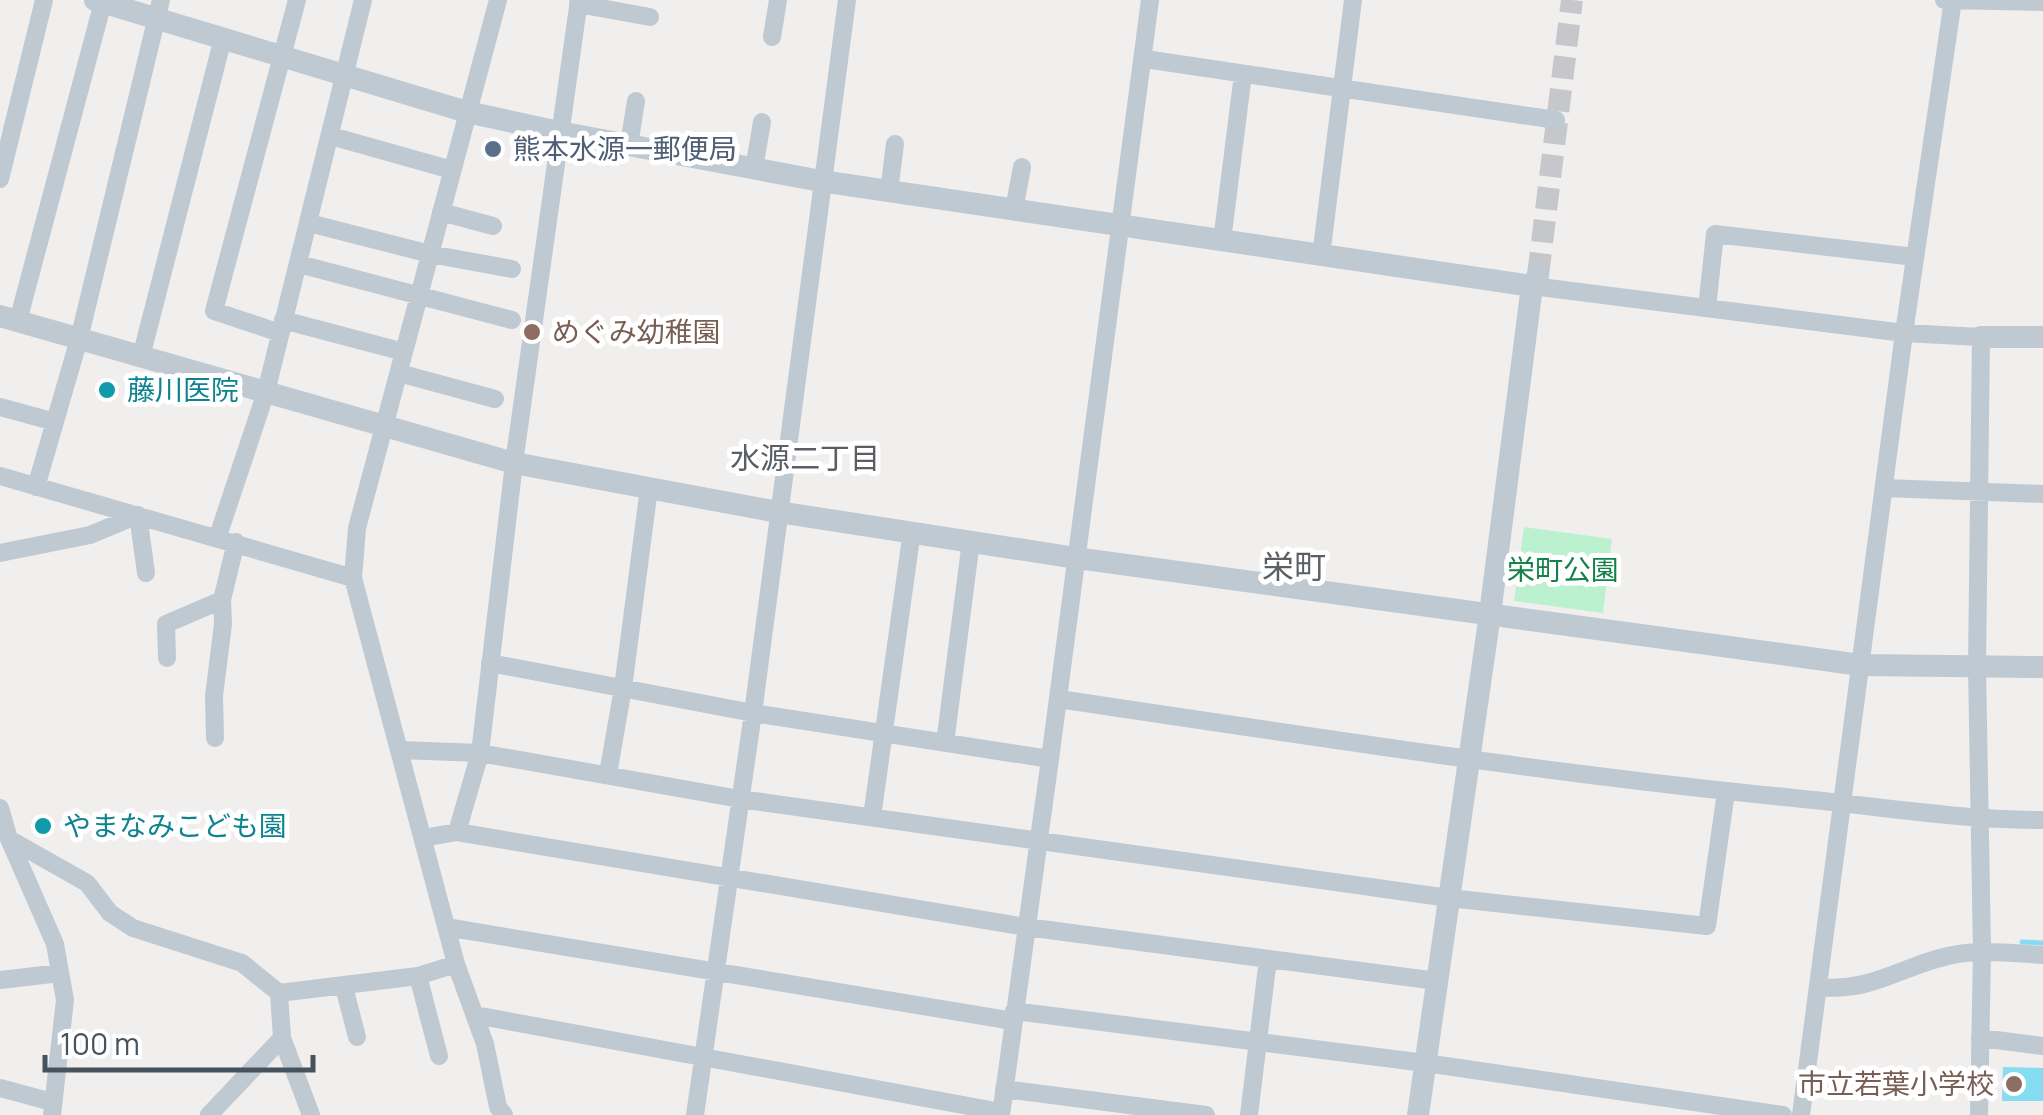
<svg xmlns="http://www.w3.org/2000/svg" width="2043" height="1115" font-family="Manrope,'Noto Sans JP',sans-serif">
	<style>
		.green { fill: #bbf1ce }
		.water { fill: #86dcf0 }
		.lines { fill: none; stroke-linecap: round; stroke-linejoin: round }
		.stream { stroke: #86dcf0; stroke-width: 5 }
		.tertiary-tunnel { stroke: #c6c7ca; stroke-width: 22; stroke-dasharray: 22 11; stroke-linecap: butt }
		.minor { stroke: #bec9d1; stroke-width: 18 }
		.tertiary { stroke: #bec9d1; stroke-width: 22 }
		.service-dot { fill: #5c6f8a; stroke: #fff; stroke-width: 4 }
		.education-dot { fill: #8d6e63; stroke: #fff; stroke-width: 4 }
		.culture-dot { fill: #0f9aa8; stroke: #fff; stroke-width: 4 }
		.labels { text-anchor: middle; stroke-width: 10; stroke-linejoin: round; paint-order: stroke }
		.service-label { font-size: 28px; fill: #4e5e75; stroke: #fff; text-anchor: start }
		.education-label { font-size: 28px; fill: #785e54; stroke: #fff; text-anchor: start }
		.culture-label { font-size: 28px; fill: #0d838f; stroke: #fff; text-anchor: start }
		.park-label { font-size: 28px; fill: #128248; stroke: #fff }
		.neighbourhood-label { font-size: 30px; fill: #5b5f64; stroke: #fff }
		.quarter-label { font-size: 32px; fill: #5b5f64; stroke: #fff }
	</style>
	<rect width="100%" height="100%" fill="#f1eeee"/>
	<!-- green -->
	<path class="green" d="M1524,527L1612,539L1603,613L1514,601Z"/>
	<!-- water -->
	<path class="water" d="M2003,1067L2043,1068V1101H2002Z"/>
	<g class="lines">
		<!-- stream -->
		<path class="stream" d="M2022,942L2043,943"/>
		<!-- tertiary-tunnel -->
		<path class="tertiary-tunnel" d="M1538,275L1572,0"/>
		<!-- minor -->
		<path class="minor" d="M498,0L357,528L353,578L456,964L485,1044L498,1107L504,1115
			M1944,0L2043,2
			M578,4L650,17
			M772,37L778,0
			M1145,59L1556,120
			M331,136L452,170
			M629,145L636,101
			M754,169L762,122
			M0,179L44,0
			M889,191L895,144
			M1014,210L1022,167
			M441,212L493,226
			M309,223L430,254L512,269
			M1222,241L1243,74
			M1321,256L1353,0
			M299,264L512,320
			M1532,286L1904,333L1981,337L1977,666L1982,951L1979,1115
			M1707,308L1715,234L1915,257
			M283,320L404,352
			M18,321L103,2
			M280,333L214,311L297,0
			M141,357L223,38
			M399,373L495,399
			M0,407L55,422
			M0,476L353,578
			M36,487L79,339L161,0
			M1885,488L2043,494
			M218,536L266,392L363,0
			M0,553L90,535L138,515L146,573
			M167,658L166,624L222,600L236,542
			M490,663L753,713L1050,759L1150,0
			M1058,699C1303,735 1548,774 1794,798C1877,806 1959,820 2043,820
			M215,738L214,696L223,624L222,600
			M945,743L971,541
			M400,750L480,753L740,799L1449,898L1707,926L1726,792
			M608,774L623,688L649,488
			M0,808L9,839L55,944L65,1000L52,1115
			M872,817L912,531
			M457,832L480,753L514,463L579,0
			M423,838L457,832L1026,927L1437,981
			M9,839L87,883L110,913L133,928L242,963L279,993L282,1038L311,1115
			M446,927L1013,1021
			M418,976L439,1056
			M0,980L60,973
			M344,987L357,1037
			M1819,987C1868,992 1896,970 1940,958C1974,948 2009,953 2043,955
			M279,993L418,976L456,964
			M1014,1011L1425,1063L1783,1115
			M475,1015L1001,1112
			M1980,1038L2043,1046
			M0,1088L52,1102
			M1004,1089L1206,1115
			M209,1115L282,1038
			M695,1115L753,713L847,0
			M1001,1115L1050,759
			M1249,1115L1268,959
			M1801,1115L1904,333L1953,0"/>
		<!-- tertiary -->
		<path class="tertiary" d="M95,0L467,112L559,132L821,181L1532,286
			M0,316L514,463L778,512L1076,558L1861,665L2043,667
			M1981,337H2043
			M1418,1115L1490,614L1532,286L1538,275"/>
	</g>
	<!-- markers -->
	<circle class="service-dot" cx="493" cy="149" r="10"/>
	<g class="education-dot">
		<circle cx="532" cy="332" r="10"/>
		<circle cx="2014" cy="1084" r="10"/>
	</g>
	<g class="culture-dot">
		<circle cx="107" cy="390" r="10"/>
		<circle cx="43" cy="826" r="10"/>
	</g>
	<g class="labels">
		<!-- service labels -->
		<g class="service-label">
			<text x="513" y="159">熊本水源一郵便局</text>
		</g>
		<!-- education labels -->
		<g class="education-label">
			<text x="552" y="342">めぐみ幼稚園</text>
			<text x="1994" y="1094" text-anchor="end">市立若葉小学校</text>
		</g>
		<!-- culture labels -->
		<g class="culture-label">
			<text x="127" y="400">藤川医院</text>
			<text x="63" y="836">やまなみこども園</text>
		</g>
		<!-- park labels -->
		<g class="park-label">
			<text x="1563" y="580">栄町公園</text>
		</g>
		<!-- neighbourhood labels -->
		<g class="neighbourhood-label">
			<text x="805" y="469">水源二丁目</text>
		</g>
		<!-- quarter labels -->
		<g class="quarter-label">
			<text x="1294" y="578">栄町</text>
		</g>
	</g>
	<!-- scale -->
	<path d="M45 1055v15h268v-15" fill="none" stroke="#46535d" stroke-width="5"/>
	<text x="60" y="1055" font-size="30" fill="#46535d" stroke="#ffffff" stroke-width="8" paint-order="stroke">100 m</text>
</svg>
